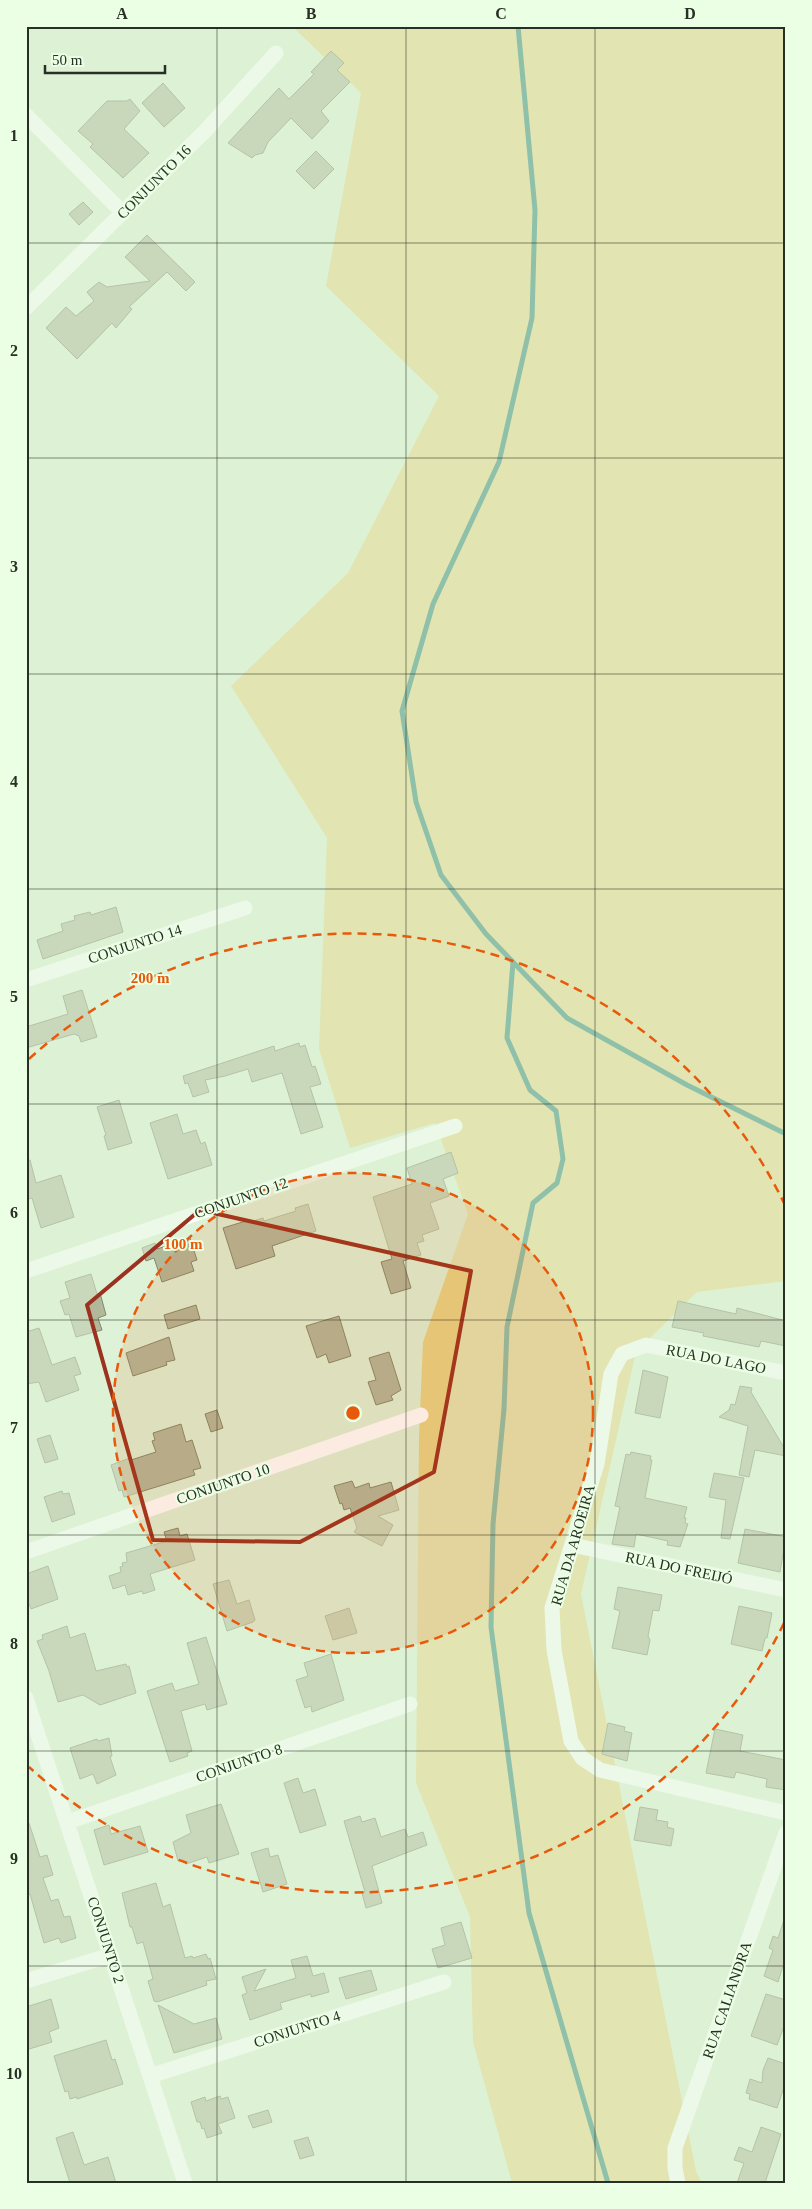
<svg xmlns="http://www.w3.org/2000/svg" width="812" height="2209" font-family="'Times New Roman',serif">
	<style>
		.green { fill: #e8d486 }
		.lines { fill: none; stroke-linecap: round; stroke-linejoin: round }
		.stream { stroke: #328373; stroke-width: 5 }
		.building { fill: #b2b89a; stroke: #83896c }
		.street { stroke: #fff; stroke-width: 15 }
		.marked { fill: none; stroke: #9b311e; stroke-width: 4; stroke-linejoin: round }
		.grid { fill: none; stroke: #282f25; stroke-width: 1; stroke-opacity: 0.55 }
		.ring { fill: none; stroke: #e8590c; stroke-width: 2.5; stroke-dasharray: 9 6 }
		.labels { text-anchor: middle; stroke-width: 4; stroke-linejoin: round; paint-order: stroke }
		.street-label { font-size: 15px; fill: #282f25; stroke: #eaffe3 }
		.centre { fill: #e8590c; stroke: #eaffe3; stroke-width: 2.5 }
		.ring-label { font-size: 15px; text-anchor: middle; font-weight: bold; fill: #e8590c; stroke: #eaffe3; stroke-width: 4; stroke-linejoin: round; paint-order: stroke }
		.neatline { fill: none; stroke: #282f25; stroke-width: 2 }
		.grid-label { font-size: 16px; text-anchor: middle; font-weight: bold; fill: #282f25 }
	</style>
	<rect width="100%" height="100%" fill="#ddf2d6"/>
	<!-- green -->
	<path class="green" d="M292,26H786V1281L697,1292L636,1352L581,1594L696,2171L702,2183H512L473,2042L470,1917L416,1783L419,1437L423,1342L468,1214L435,1123L350,1148L319,1049L327,838L231,686L348,573L439,396L326,286L361,93Z"/>
	<g class="lines">
		<!-- stream -->
		<path class="stream" d="M518,26L535,210L532,318L499,462L433,604L402,711L416,802L441,875L486,934L567,1018L687,1085L786,1134
			M513,962L507,1038L530,1090L556,1111L563,1159L557,1183L533,1203L507,1327L504,1409L493,1524L491,1627L529,1913L608,2183"/>
	</g>
	<!-- building -->
	<path class="building" d="M331,51L344,63L337,70L350,82L321,111L329,121L312,139L291,118L268,142L263,153L255,155L252,158L228,143L279,88L289,99L314,74L311,72Z
		M163,83L185,108L164,127L142,103Z
		M130,99L140,111L124,129L149,153L123,178L90,147L93,144L78,131L107,101H127Z
		M316,151L334,169L314,189L296,171Z
		M83,202L93,212L79,225L69,214Z
		M147,235L195,282L186,291L167,272L129,307L132,309L116,328L112,323L77,359L46,328L66,307L76,316L94,301L87,292L99,282L107,287L150,281L125,257Z
		M116,907L123,932L43,959L37,940L63,931L61,924L75,920L74,916L90,912L91,915Z
		M82,990L97,1037L81,1042L79,1036L74,1034L26,1048V1027L68,1014L63,996Z
		M299,1043L300,1047L305,1045L312,1067L315,1066L321,1084L310,1087L323,1127L301,1134L282,1073L252,1082L248,1069L225,1076L205,1080L209,1092L193,1097L188,1083L185,1084L183,1076L274,1046L275,1051Z
		M119,1100L132,1143L108,1150L104,1136L106,1135L97,1107Z
		M177,1114L183,1134L196,1130L201,1144L205,1142L212,1165L168,1179L150,1123Z
		M451,1152L458,1173L443,1179L449,1196L430,1203L439,1229L422,1235L424,1241L417,1243L421,1255L403,1261L411,1288L391,1294L381,1262L392,1259L373,1197L412,1184L407,1168Z
		M30,1160L36,1183L61,1175L74,1217L41,1228L32,1198L26,1200V1161Z
		M308,1204L316,1231L272,1246L275,1256L236,1269L223,1228L249,1220L250,1222L263,1218L264,1221L296,1211L295,1208Z
		M190,1238L197,1260L191,1262L194,1271L162,1282L154,1258L146,1261L142,1248L155,1243L157,1249Z
		M91,1274L97,1294L100,1293L106,1315L98,1318L102,1330L76,1337L69,1314L65,1315L60,1301L70,1298L65,1282Z
		M678,1301L736,1314L737,1308L786,1321V1346L761,1341L759,1347L703,1336L704,1333L672,1327Z
		M196,1305L200,1319L168,1329L164,1315Z
		M339,1316L351,1356L329,1363L326,1354L317,1358L306,1326Z
		M39,1328L52,1365L75,1357L81,1374L74,1376L79,1390L46,1402L39,1382L26,1384V1332Z
		M169,1337L175,1360L166,1362L167,1365L133,1376L126,1353Z
		M389,1352L401,1390L391,1396L393,1400L376,1405L368,1382L376,1380L369,1358Z
		M643,1370L668,1377L660,1418L635,1413Z
		M740,1386L752,1388L751,1392L786,1451V1456L755,1450L749,1477L739,1475L748,1426L719,1417L729,1410L731,1404L735,1405Z
		M217,1410L223,1428L211,1432L205,1414Z
		M181,1424L186,1442L192,1440L201,1468L193,1470L195,1475L124,1497L122,1490L119,1491L111,1465L130,1458L131,1460L156,1452L152,1441L155,1440L153,1433Z
		M50,1435L58,1459L45,1463L37,1439Z
		M631,1452L651,1456L650,1460H652L645,1498L687,1507L684,1518H686L685,1523L688,1524L680,1547L667,1545L668,1541L636,1534L634,1547L612,1544L620,1507L615,1506L626,1454L630,1455Z
		M714,1473L744,1478L730,1539L721,1538L726,1500L709,1497Z
		M352,1481L355,1488L369,1483L370,1488L391,1482L399,1510L378,1516L393,1525L382,1546L354,1532L357,1528L350,1508L344,1510L342,1503L340,1504L334,1486Z
		M62,1491L63,1494L69,1493L75,1514L52,1522L44,1497Z
		M178,1528L180,1536L187,1534L195,1560L150,1574L155,1590L143,1594L142,1591L128,1595L125,1585L113,1589L109,1576L121,1572L120,1567L123,1566L122,1563L127,1562L126,1553L167,1541L164,1532Z
		M745,1529L786,1537L780,1572L738,1563Z
		M48,1566L58,1599L31,1609L26,1596V1574Z
		M229,1580L237,1604L249,1600L255,1620L253,1622L227,1631L213,1584Z
		M618,1587L662,1595L659,1611L653,1610L648,1636L650,1640L647,1655L612,1648L620,1611L614,1609Z
		M739,1606L772,1613L767,1638H765L762,1651L731,1644Z
		M349,1608L357,1633L333,1640L325,1616Z
		M67,1626L70,1638L85,1633L96,1671L126,1664L127,1667L129,1666L136,1693L100,1705L83,1695L58,1702L49,1671L37,1641L43,1639L42,1635Z
		M206,1637L227,1704L207,1710L205,1704L181,1711L192,1751L187,1753L188,1756L170,1762L147,1691L172,1683L175,1691L199,1684L187,1643Z
		M331,1654L344,1700L312,1712L311,1706L305,1708L296,1680L308,1676L304,1663Z
		M608,1723L625,1727L624,1731L632,1733L627,1761L602,1754Z
		M715,1729L743,1735L740,1751L786,1760V1790L766,1787L767,1779L736,1772L734,1778L706,1773Z
		M109,1738L112,1756L110,1757L116,1775L97,1784L93,1774L80,1779L70,1748L97,1739L98,1741Z
		M298,1778L303,1793L315,1789L326,1825L300,1833L284,1783Z
		M221,1804L239,1854L209,1863L207,1857L186,1864L184,1860L178,1861L173,1842L191,1833L186,1815Z
		M640,1807L658,1810L656,1820L668,1822L667,1827L674,1829L671,1846L634,1840Z
		M360,1816L362,1822L375,1818L381,1837L405,1829L408,1837L423,1832L427,1845L372,1866L382,1903L366,1908L362,1893L365,1892L344,1821Z
		M29,1823L40,1857L47,1855L53,1875L43,1878L51,1901L58,1899L64,1917L70,1916L76,1938L61,1943L59,1938L44,1943L30,1894L26,1896V1824Z
		M109,1825L111,1834L140,1826L148,1852L104,1865L94,1830Z
		M268,1848L270,1857L278,1855L287,1884L263,1892L251,1853Z
		M156,1883L163,1907L170,1904L185,1958L192,1956L193,1958L206,1954L208,1959L210,1958L216,1979L206,1981L207,1985L157,2002L154,2001L148,1981L153,1979L143,1942L137,1944L132,1927H130L122,1893Z
		M784,1920H786V1966H783L778,1982L764,1976L773,1950L769,1948L773,1936L778,1938Z
		M461,1922L472,1958L438,1968L432,1949L445,1945L441,1928Z
		M307,1956L313,1976L324,1973L329,1992L311,1997V1994L280,2003L282,2009L250,2020L242,1995L247,1993L242,1977L266,1969L254,1991L296,1978L291,1960Z
		M371,1970L377,1990L346,1999L339,1978Z
		M766,1994L786,2000V2021L777,2045L751,2036Z
		M51,1999L59,2028L49,2032L52,2042L26,2050V2007Z
		M158,2005L194,2024L216,2018L222,2039L174,2053Z
		M106,2040L112,2060L115,2059L123,2084L77,2099V2097L70,2099L68,2091L65,2092L54,2056Z
		M768,2058L786,2064V2092L783,2090L777,2108L749,2099L750,2094L746,2093L750,2079L762,2083L763,2070Z
		M220,2096L221,2099L228,2097L235,2118L218,2124L222,2133L207,2138L204,2128L202,2129L200,2122H197L191,2102L205,2097L206,2101Z
		M268,2110L272,2122L253,2128L248,2116Z
		M761,2127L781,2134L765,2183H737L744,2163L734,2160L739,2147L752,2152Z
		M73,2132L84,2165L108,2157L116,2183H70L56,2138Z
		M308,2137L314,2155L300,2159L294,2141Z"/>
	<g class="lines">
		<!-- street -->
		<path class="street" d="M26,115L123,213
			M26,308L205,131L276,53
			M26,980L245,908
			M26,1271L455,1126
			M786,1373L646,1345L622,1354L611,1374L597,1464L552,1608L554,1650L571,1741L582,1758L600,1770L786,1813
			M572,1545L786,1590
			M26,1552L421,1415
			M26,1698L185,2183
			M68,1822L410,1704
			M26,1981L111,1955
			M150,2076L444,1982
			M678,2183L675,2168V2148L786,1833"/>
	</g>
	<!-- marked area -->
	<path d="M0 0H812V2209H0ZM200,1210L471,1271L434,1472L300,1542L153,1540L87,1305Z" fill="#ddf2d6" fill-opacity=".55" fill-rule="evenodd"/>
	<path class="marked" d="M200,1210L471,1271L434,1472L300,1542L153,1540L87,1305Z"/>
	<!-- grid -->
	<path class="grid" d="M217,26V2183M406,26V2183M595,26V2183M26,243H786M26,458H786M26,674H786M26,889H786M26,1104H786M26,1320H786M26,1535H786M26,1751H786M26,1966H786"/>
	<!-- distance rings -->
	<circle cx="353" cy="1413" r="240" fill="#e8590c" fill-opacity=".12"/>
	<g class="ring">
		<circle cx="353" cy="1413" r="240"/>
		<path d="M784 1623A480 480 0 0 1 29 1767M29 1059A480 480 0 0 1 784 1203"/>
	</g>
	<g class="labels">
		<!-- street labels -->
		<g class="street-label">
			<text transform="translate(154 182) rotate(-45)" y="5">CONJUNTO 16</text>
			<text transform="translate(135 944) rotate(-18)" y="5">CONJUNTO 14</text>
			<text transform="translate(241 1198) rotate(-19)" y="5">CONJUNTO 12</text>
			<text transform="translate(716 1359) rotate(11)" y="5">RUA DO LAGO</text>
			<text transform="translate(223 1484) rotate(-19)" y="5">CONJUNTO 10</text>
			<text transform="translate(573 1545) rotate(-74)" y="5">RUA DA AROEIRA</text>
			<text transform="translate(679 1568) rotate(12)" y="5">RUA DO FREIJÓ</text>
			<text transform="translate(239 1763) rotate(-19)" y="5">CONJUNTO 8</text>
			<text transform="translate(106 1940) rotate(72)" y="5">CONJUNTO 2</text>
			<text transform="translate(727 2000) rotate(-71)" y="5">RUA CALIANDRA</text>
			<text transform="translate(297 2029) rotate(-18)" y="5">CONJUNTO 4</text>
		</g>
	</g>
	<circle cx="353" cy="1413" r="8" class="centre"/>
	<g class="ring-label">
		<text x="150" y="983">200 m</text>
		<text x="183" y="1249">100 m</text>
	</g>
	<!-- border -->
	<rect width="812" height="2209" fill="none" stroke="#eaffe3" stroke-width="55"/>
	<!-- scale -->
	<path d="M45 65v8h120v-8" fill="none" stroke="#282f25" stroke-width="2.5"/>
	<text x="52" y="65" font-size="15" fill="#282f25" stroke="#eaffe3" stroke-width="4" paint-order="stroke">50 m</text>
	<rect x="28" y="28" width="756" height="2154" class="neatline"/>
	<g class="grid-label">
		<text x="122" y="19">A</text>
		<text x="311" y="19">B</text>
		<text x="501" y="19">C</text>
		<text x="690" y="19">D</text>
		<text x="14" y="141">1</text>
		<text x="14" y="356">2</text>
		<text x="14" y="572">3</text>
		<text x="14" y="787">4</text>
		<text x="14" y="1002">5</text>
		<text x="14" y="1218">6</text>
		<text x="14" y="1433">7</text>
		<text x="14" y="1649">8</text>
		<text x="14" y="1864">9</text>
		<text x="14" y="2079">10</text>
	</g>
</svg>
